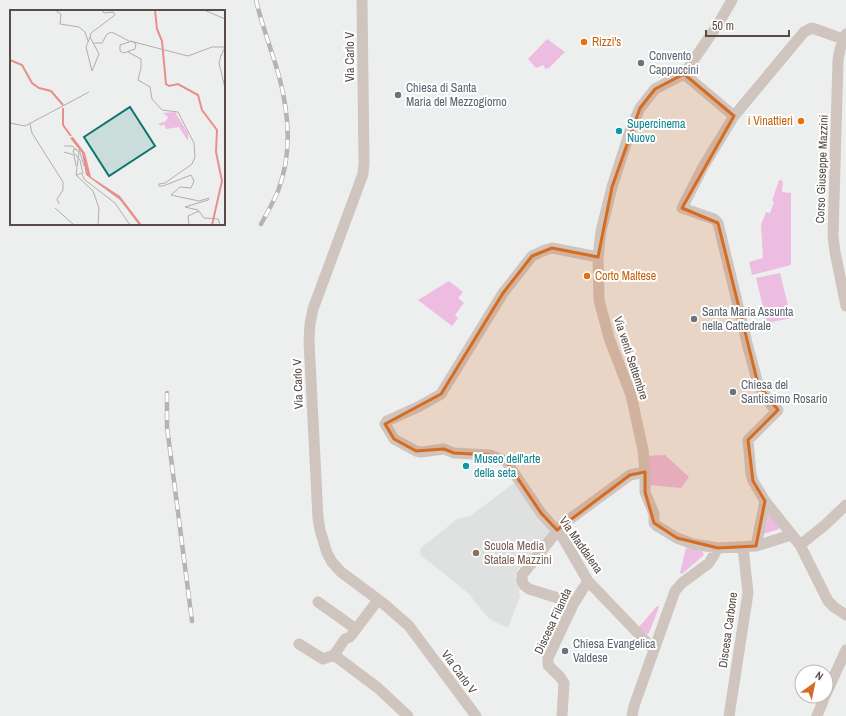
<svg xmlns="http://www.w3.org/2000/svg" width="846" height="716" font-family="'Archivo Narrow',sans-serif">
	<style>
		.education { fill: #dee1e0 }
		.green { fill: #ecbce1 }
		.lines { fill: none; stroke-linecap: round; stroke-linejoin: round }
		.street { stroke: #cfc4be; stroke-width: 11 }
		.rail-casing { stroke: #b7b3af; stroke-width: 4.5 }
		.rail { stroke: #fff; stroke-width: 3; stroke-dasharray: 9; stroke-linecap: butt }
		.marked { fill: #d56c21; fill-opacity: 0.2; stroke: #d56c21; stroke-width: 3; stroke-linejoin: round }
		.food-dot { fill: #e8710a; stroke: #fff; stroke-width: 1.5 }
		.worship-dot { fill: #6b7280; stroke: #fff; stroke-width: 1.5 }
		.culture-dot { fill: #0f9aa8; stroke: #fff; stroke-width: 1.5 }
		.education-dot { fill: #8d6e63; stroke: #fff; stroke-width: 1.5 }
		.labels { text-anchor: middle; stroke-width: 4; stroke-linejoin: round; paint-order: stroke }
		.food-label { font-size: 12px; fill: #c56008; stroke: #fff; text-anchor: start }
		.worship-label { font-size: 12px; fill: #5b616d; stroke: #fff; text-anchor: start }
		.street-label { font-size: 12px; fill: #594c46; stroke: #fff }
		.culture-label { font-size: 12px; fill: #0d838f; stroke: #fff; text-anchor: start }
		.education-label { font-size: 12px; fill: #785e54; stroke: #fff; text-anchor: start }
		.inset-river { fill: none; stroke: #e7908b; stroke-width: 2 }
		.inset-road { fill: none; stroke: #b2aeab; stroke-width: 1 }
		.view { fill: #0f766e; fill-opacity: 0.15; stroke: #0f766e; stroke-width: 2 }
		.inset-edge { fill: none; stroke: #594c46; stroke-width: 2 }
	</style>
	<rect width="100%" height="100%" fill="#edefef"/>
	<!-- education -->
	<path class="education" d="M514,483L550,533L518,569L515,577L518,582L520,596L508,628L489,619L469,594L432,564L421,556L420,549L457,519L470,516Z"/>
	<!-- green -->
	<path class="green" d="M547,39L565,52L549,68L545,69L544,65L536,68L528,59Z
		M779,180L783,181L782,192L791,193V265L752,275L749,262L763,258L761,225L766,212L770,213L774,202L772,201Z
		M780,273L791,318L767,323L756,278Z
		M449,281L463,292L458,298L464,303L455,315L458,318L452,326L418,300Z
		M665,455L689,477L681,488L649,485L646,456Z
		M768,512L779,527V529L763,534Z
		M686,548L702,551L704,555L682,574L680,573Z
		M657,606L659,607L649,633L647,634L639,627Z"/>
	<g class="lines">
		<!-- street -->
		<path class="street" d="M362,0L364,163L363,174L313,309L310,324L309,341L318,518L320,530L327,553L332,562L341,572L384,604L409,626L476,716
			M732,0L717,26L684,74L655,89L640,108L631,128L612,187L601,231L598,257L599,300L609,338L631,395L643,450L645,472V492L654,514V523L657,526L677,538L693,544L718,548L756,546L791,535
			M846,34L840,49L838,60L833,236L835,252L846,306
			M846,40L815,29L812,28L804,32L734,116L703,167L682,208L714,219L718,223L748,347L758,384L772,406L778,410L748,440L751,474L753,481L765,501L800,545L828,601L834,607L846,615
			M684,74L734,116
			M598,257L552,248L545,250L532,256L503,293L441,394L420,406L387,421L385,424L394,439L416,451L421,452L444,449L454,453L490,455L506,461L541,513L563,538L588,581L654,650
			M800,545L825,525L846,505
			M756,546L765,501
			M318,602L356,629
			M574,603L529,589L524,585L522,581V575L563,524L630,475L645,472
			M299,644L323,659L334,655L378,688L408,716
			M334,655L345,639L350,637L378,600
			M826,694L846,650
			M562,716L564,683L560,677L548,665V658L574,603L588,581
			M632,716L634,706L675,591L682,583L709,563L718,548
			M729,716L748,593L743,547
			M817,716L825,696"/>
		<!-- rail casing -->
		<g class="rail-casing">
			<path id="rail" d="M256,0C262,26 272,51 279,76C289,113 292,155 278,191C273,203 267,213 261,224
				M167,393V427L192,621"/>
		</g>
		<!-- rail -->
		<use href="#rail" class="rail"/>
	</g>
	<!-- marked area -->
	<path class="marked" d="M684,74L734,116L682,208L718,223L758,384L778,410L748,440L753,481L765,501L756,546L718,548L677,538L654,523L645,492V472L630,475L557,530L541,513L506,461L490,455L454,453L444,449L416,451L394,439L385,424L441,394L503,293L532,256L552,248L598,257L612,187L640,108L655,89Z"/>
	<!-- markers -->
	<g class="food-dot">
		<circle cx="584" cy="42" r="4"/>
		<circle cx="801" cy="121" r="4"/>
		<circle cx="587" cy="276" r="4"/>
	</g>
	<g class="worship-dot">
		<circle cx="641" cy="63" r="4"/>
		<circle cx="398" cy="95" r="4"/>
		<circle cx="694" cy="319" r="4"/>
		<circle cx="733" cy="392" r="4"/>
		<circle cx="565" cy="651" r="4"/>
	</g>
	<g class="culture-dot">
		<circle cx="619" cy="131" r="4"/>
		<circle cx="466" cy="466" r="4"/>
	</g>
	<circle class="education-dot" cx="476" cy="553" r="4"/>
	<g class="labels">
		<!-- food labels -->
		<g class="food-label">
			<text x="592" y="46">Rizzi's</text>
			<text x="793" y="125" text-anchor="end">i Vinattieri</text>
			<text x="595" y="280">Corto Maltese</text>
		</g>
		<!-- worship labels -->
		<g class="worship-label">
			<text x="649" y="60">Convento<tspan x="649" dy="14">Cappuccini</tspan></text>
			<text x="406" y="92">Chiesa di Santa<tspan x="406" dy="14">Maria del Mezzogiorno</tspan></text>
			<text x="702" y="316">Santa Maria Assunta<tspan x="702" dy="14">nella Cattedrale</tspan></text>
			<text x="741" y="389">Chiesa del<tspan x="741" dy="14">Santissimo Rosario</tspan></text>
			<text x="573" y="648">Chiesa Evangelica<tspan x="573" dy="14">Valdese</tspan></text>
		</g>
		<!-- street labels -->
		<g class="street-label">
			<text transform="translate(350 57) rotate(-90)" y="4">Via Carlo V</text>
			<text transform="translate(822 169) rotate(-88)" y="4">Corso Giuseppe Mazzini</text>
			<text transform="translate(631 358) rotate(72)" y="4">Via venti Settembre</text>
			<text transform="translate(298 384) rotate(-92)" y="4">Via Carlo V</text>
			<text transform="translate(581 545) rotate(55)" y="4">Via Maddalena</text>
			<text transform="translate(553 621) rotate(-65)" y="4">Discesa Filanda</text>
			<text transform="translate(728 630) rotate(-82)" y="4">Discesa Carbone</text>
			<text transform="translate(459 672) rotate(54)" y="4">Via Carlo V</text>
		</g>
		<!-- culture labels -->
		<g class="culture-label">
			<text x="627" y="128">Supercinema<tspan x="627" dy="14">Nuovo</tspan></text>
			<text x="474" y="463">Museo dell'arte<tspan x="474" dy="14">della seta</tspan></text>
		</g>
		<!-- education labels -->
		<g class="education-label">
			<text x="484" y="550">Scuola Media<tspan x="484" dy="14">Statale Mazzini</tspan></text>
		</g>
	</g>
	<!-- overview -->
	<g transform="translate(10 10)">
		<rect width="215" height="215" fill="#edefef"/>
		<path d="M165,102L178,123V131L169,117L156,119L154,114L151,116L148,114L156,111L158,107L153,103Z" fill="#ecbce1"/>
		<path d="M63,127L75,143L81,167L110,186L132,215H129L110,190L76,165L72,143L60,128Z" fill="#e7908b"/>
		<path class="inset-river" d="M145,0L147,19L152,31L156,74L159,76L168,74L188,85L192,100L207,120L206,142L212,171L202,215M0,50L12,55L22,73L29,78L41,81L53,95M53,98V115L61,126"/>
		<path class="inset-road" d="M45,0L51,4L50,14L69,17L75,22L78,31M194,0L215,9M80,27L76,37L82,61L89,44L80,27L81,23L105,5L103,2L94,3L92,0M120,31L178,46L202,37H215L211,46M122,31L126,34L125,39L114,43L110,41V35ZM83,33H92L97,24L102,22L119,31M118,42L131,49V58M211,45L209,53L215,78M131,58L128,70L140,77L142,89L152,100L168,102L184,133L185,147L182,154L155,173L149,174M0,113L15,116L79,82M20,114L22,123L53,172V180L47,189L49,194M54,136H62L69,142L66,165L83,181L89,198L88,215M69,139L74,156M67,140L64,139L63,142L70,150L73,164M54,142L64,145L66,156M67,165L71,163L75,170L105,193L120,215M149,174V176H153L181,165L184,171L181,178L170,177L161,185L189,191L199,188L198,190L175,197L188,200L194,208L208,209L210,215M45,198L64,215M179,215L178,206L189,201"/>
		<path class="view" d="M120,97L145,136L99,166L74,127Z"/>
		<rect width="215" height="215" class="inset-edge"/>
	</g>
	<!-- north arrow -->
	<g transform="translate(814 684) rotate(33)"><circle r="19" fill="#ffffff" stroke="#bdb7b5"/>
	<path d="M0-3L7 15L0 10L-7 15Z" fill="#d56c21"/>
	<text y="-6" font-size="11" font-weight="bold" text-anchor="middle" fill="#594c46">N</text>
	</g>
	<!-- scale -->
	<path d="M706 30v6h83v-6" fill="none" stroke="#594c46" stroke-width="2"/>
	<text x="712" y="30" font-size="12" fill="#594c46" stroke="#ffffff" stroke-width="3" paint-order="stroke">50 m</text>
</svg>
